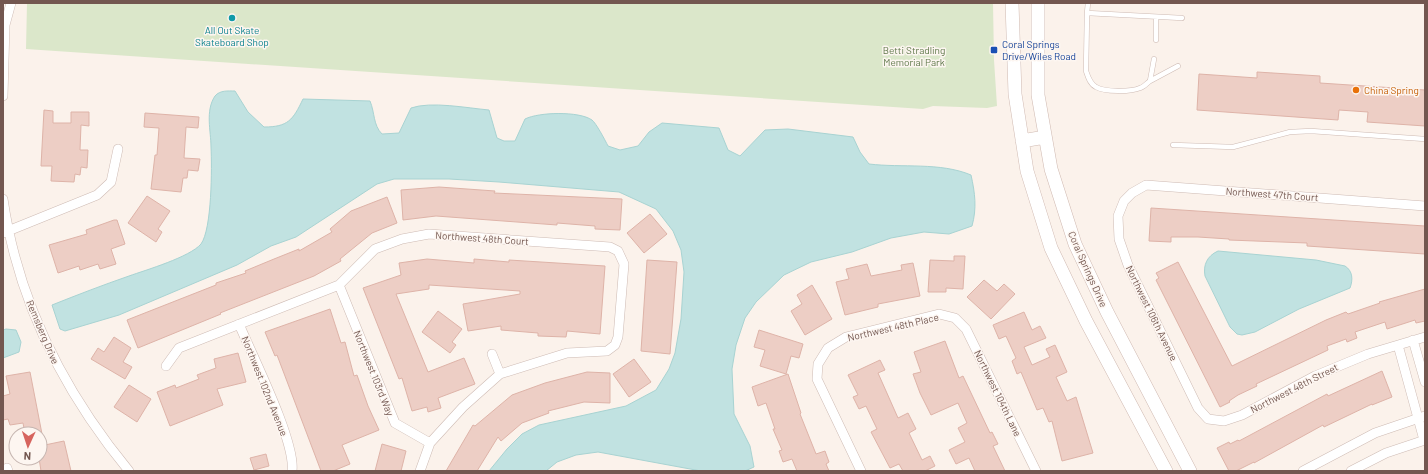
<svg xmlns="http://www.w3.org/2000/svg" width="1428" height="474" font-family="Barlow,sans-serif">
	<style>
		.green { fill: #dbe7ca }
		.water { fill: #c1e2e1; stroke: #a8d3d2 }
		.building { fill: #edcec5; stroke: #deb3a8 }
		.lines { fill: none; stroke-linecap: round; stroke-linejoin: round }
		.lane-casing { stroke: #cebbb4; stroke-width: 5.5 }
		.street-casing { stroke: #cebbb4; stroke-width: 10 }
		.secondary-casing { stroke: #d0bab2; stroke-width: 14 }
		.lane { stroke: #fff; stroke-width: 4.5 }
		.street { stroke: #fff; stroke-width: 9 }
		.secondary { stroke: #fff; stroke-width: 13 }
		.culture-dot { fill: #0f9aa8; stroke: #fdf6f1; stroke-width: 1.5 }
		.transit-dot { fill: #1a4fb4; stroke: #fdf6f1; stroke-width: 1.5 }
		.food-dot { fill: #e8710a; stroke: #fdf6f1; stroke-width: 1.5 }
		.labels { text-anchor: middle; stroke-width: 3; stroke-linejoin: round; paint-order: stroke }
		.culture-label { font-size: 10px; fill: #0d838f; stroke: #fdf6f1 }
		.transit-label { font-size: 10px; fill: #164399; stroke: #fdf6f1; text-anchor: start }
		.park-label { font-size: 10px; fill: #5f784a; stroke: #fdf6f1 }
		.food-label { font-size: 10px; fill: #c56008; stroke: #fdf6f1; text-anchor: start }
		.street-label { font-size: 10px; fill: #735750; stroke: #fdf6f1 }
	</style>
	<rect width="100%" height="100%" fill="#fbf2eb"/>
	<!-- green -->
	<path class="green" d="M27,3H993L994,60L997,106L987,108L933,106L923,109L26,49Z"/>
	<!-- water -->
	<path class="water" d="M235,91L248,112L264,127C288,127 293,120 303,99L370,101C375,113 373,125 382,134L399,133L411,108C431,101 467,108 489,110L497,138L504,141H515L525,119C539,112 579,111 592,120C596,123 605,140 608,146L620,150L638,146L649,132L662,123L719,128L728,150L740,156L765,130L788,129L853,137L860,152L869,164C902,168 940,162 971,175C975,193 977,208 972,226L949,234L924,232L891,238L852,252L811,262L784,275L756,302L745,318L736,345L732,369L734,414L750,446L754,467L745,471H701L598,452L576,455L557,462L546,471H489L507,449L522,434L539,425L626,406L656,390L669,369L675,353L681,319L684,272L681,250L673,231L656,209L619,192L499,182L449,179H394L377,184L296,237L271,246L237,265L119,315L65,331L60,329L52,305C77,295 103,285 129,276C146,270 190,257 201,244C212,229 212,167 211,147C211,131 205,111 215,96C220,90 228,91 235,91Z
		M1218,251L1316,260L1345,266C1353,271 1353,280 1350,288L1299,309L1255,332L1242,335L1237,334L1230,327L1205,276C1203,265 1207,256 1218,251Z
		M6,329L16,330L21,342L19,352L3,358V330Z"/>
	<!-- building -->
	<path class="building" d="M1257,72L1320,76V83L1425,90V126L1367,122L1368,112L1339,110L1338,120L1197,110L1199,74L1257,78Z
		M44,110L53,111V123H71V112H89V126L81,125L80,150H88L87,168L81,167L80,175L75,174L74,182L51,181L52,166H41Z
		M145,113L199,117L198,128L186,127L184,158L200,159L198,171L188,170L187,178H183L181,192L151,189L155,155H157L159,128L144,127Z
		M439,187L495,191L494,193L622,199L620,230L595,229V226L557,223V225L436,216L403,220L401,190Z
		M147,196L170,211L158,229L162,232L156,242L128,223Z
		M387,197L397,223L372,233L340,259L341,261L314,276L220,313L221,314L138,348L127,320L216,285V283L246,273L245,271L274,259L299,249V251L332,232L330,229L351,211Z
		M1151,208L1425,226V254L1307,246V243L1229,240V239L1198,237H1171V242L1149,241Z
		M650,214L667,234L644,253L627,233Z
		M114,220H117L125,244L111,249L116,264L100,269L98,264L80,270L79,266L58,273L49,245L87,234L86,230Z
		M954,256H965L963,289L946,288V292H928L930,260L954,261Z
		M427,259L474,263V259L509,262V260L605,266L600,334L567,331L566,337L538,336V333L501,330V326L468,331L463,304L520,294V291L429,285V289L396,294L428,372L464,358L475,384L438,398L441,408L428,412L427,407L412,411L402,378L399,379L363,288L401,275L399,263Z
		M647,260L677,262L670,354L641,351Z
		M1178,262L1232,366L1326,320L1346,312L1348,314L1380,303L1379,302L1425,289V321L1416,323L1415,320L1387,329L1385,322L1355,332L1357,338L1347,342L1346,339L1327,346L1328,350L1256,384L1257,386L1238,395L1229,401L1230,402L1220,407L1156,280L1159,278L1156,273Z
		M913,263L920,296L878,304V307L845,315L836,282L849,279L846,269L867,264L871,276L902,270L901,265Z
		M984,280L997,291L1004,284L1015,294L991,319L967,297Z
		M812,285L832,319L805,335L791,311L802,304L797,295Z
		M330,309L341,343L345,342L354,376L357,375L368,406L379,430L342,445L350,464L333,471H321L277,355L275,356L265,332Z
		M438,311L462,329L452,342L456,345L450,353L422,332Z
		M1024,312L1032,330L1040,326L1046,338L1024,347L1032,365L1050,357L1046,349L1055,345L1067,372L1056,377L1067,401L1076,397L1093,453L1062,461L1052,421L1049,422L1043,408L1037,410L1021,372L1017,374L1012,361L1016,358L1006,336L999,339L993,325Z
		M759,330L803,344L799,358L791,356L786,374L760,366L765,350L754,347Z
		M114,337L131,348L123,362L132,367L125,379L91,359L98,348L104,352Z
		M945,341L959,378L963,376L990,433L992,432L998,444L993,446L1005,471H975L969,458L956,464L949,450L965,442L958,428L967,423L958,403L931,415L920,393L913,374L921,372L914,352Z
		M238,353L246,382L217,389L223,405L170,426L157,392L175,385L176,388L199,379L197,375L216,368L214,359Z
		M634,359L651,382L629,397L613,374Z
		M880,360L885,370L878,373L898,418L908,413L916,429L909,433L922,460L930,456L935,466L925,471H903L899,464L890,468L871,432L877,429L866,406L859,409L853,397L858,395L848,375Z
		M1382,371L1392,397L1372,405V404L1324,427L1323,425L1254,463V462L1236,471H1229L1217,448L1229,442L1230,444L1238,440L1239,441L1327,394L1328,396Z
		M30,372L42,434H25L23,423L10,425L8,419L3,420V396L10,394L6,376Z
		M587,372L610,373V403L584,402L548,411L549,413L522,423L501,441L498,437L477,471H446L473,425L475,426L512,395L545,383Z
		M788,374L801,413L800,414L816,454L825,451L829,462L826,464L829,471H797L792,459L783,462L779,451L782,450L773,429H775L766,403L758,406L752,387Z
		M129,385L151,399L137,422L114,407Z
		M64,441L71,471H41L39,458L40,446Z
		M382,444L406,451L401,471H375Z
		M266,454L269,466L254,470L250,458Z"/>
	<g class="lines">
		<!-- lane casing -->
		<g class="lane-casing">
			<path id="lane" d="M1088,3L1087,13L1182,18
				M1087,13L1086,71C1088,77 1090,84 1096,87C1104,92 1131,92 1140,88C1144,87 1147,83 1150,81L1154,59
				M1156,40V17
				M1150,81L1178,66
				M1173,145L1233,147L1290,132L1311,131L1425,139"/>
		</g>
		<!-- street casing -->
		<g class="street-casing">
			<path id="street" d="M3,96L5,25L11,3
				M3,199C18,302 63,391 129,471
				M1425,206L1146,185L1132,193L1124,201L1118,216L1119,239L1128,265L1198,408L1208,419L1224,421L1242,415L1315,376L1368,354L1425,337
				M3,233L97,195L111,182L118,149
				M339,285L395,423L430,443
				M239,324C252,355 296,442 292,471
				M1413,340L1425,382
				M1398,345L1424,440
				M492,354L500,374
				M166,366L179,348L339,285L375,249L402,239L429,234L610,247L618,251L624,264L618,337L615,345L607,351L567,353L500,374L463,407L430,443L420,471
				M7,468L8,471
				M861,471L817,379L818,364L828,348L846,337L939,314L955,318L966,329L1036,471
				M1303,471L1375,433L1425,416
				M1351,471L1386,453L1425,440"/>
		</g>
		<!-- secondary casing -->
		<g class="secondary-casing">
			<path id="secondary" d="M1012,3L1015,94L1027,171L1051,248L1086,321L1166,471
				M1038,3V95L1051,169L1075,244L1107,312L1190,471
				M1022,141L1045,137"/>
		</g>
		<!-- lane -->
		<use href="#lane" class="lane"/>
		<!-- street -->
		<use href="#street" class="street"/>
		<!-- secondary -->
		<use href="#secondary" class="secondary"/>
	</g>
	<!-- markers -->
	<circle class="culture-dot" cx="232" cy="18" r="4"/>
	<rect class="transit-dot" x="990" y="46" width="8" height="8" rx="2"/>
	<circle class="food-dot" cx="1356" cy="90" r="4"/>
	<g class="labels">
		<!-- culture labels -->
		<g class="culture-label">
			<text x="232" y="34">All Out Skate<tspan x="232" dy="12">Skateboard Shop</tspan></text>
		</g>
		<!-- transit labels -->
		<g class="transit-label">
			<text x="1002" y="48">Coral Springs<tspan x="1002" dy="12">Drive/Wiles Road</tspan></text>
		</g>
		<!-- park labels -->
		<g class="park-label">
			<text x="914" y="54">Betti Stradling<tspan x="914" dy="12">Memorial Park</tspan></text>
		</g>
		<!-- food labels -->
		<g class="food-label">
			<text x="1364" y="94">China Spring</text>
		</g>
		<!-- street labels -->
		<g class="street-label">
			<text transform="translate(1272 194) rotate(4)" y="4">Northwest 47th Court</text>
			<text transform="translate(482 238) rotate(4)" y="4">Northwest 48th Court</text>
			<text transform="translate(1088 269) rotate(66)" y="4">Coral Springs Drive</text>
			<text transform="translate(1152 313) rotate(64)" y="4">Northwest 106th Avenue</text>
			<text transform="translate(893 327) rotate(-13)" y="4">Northwest 48th Place</text>
			<text transform="translate(43 332) rotate(67)" y="4">Remsberg Drive</text>
			<text transform="translate(374 373) rotate(68)" y="4">Northwest 103rd Way</text>
			<text transform="translate(265 386) rotate(68)" y="4">Northwest 102nd Avenue</text>
			<text transform="translate(1294 388) rotate(-27)" y="4">Northwest 48th Street</text>
			<text transform="translate(998 393) rotate(64)" y="4">Northwest 104th Lane</text>
		</g>
	</g>
	<!-- border -->
	<rect width="1428" height="474" fill="none" stroke="#735750" stroke-width="8"/>
	<!-- north arrow -->
	<g transform="translate(28 446) rotate(183)"><circle r="19" fill="#fdf6f1" stroke="#c6b6b1"/>
	<path d="M0-3L7 15L0 10L-7 15Z" fill="#d6645e"/>
	<text y="-6" font-size="11" font-weight="bold" text-anchor="middle" fill="#735750">N</text>
	</g>
</svg>
